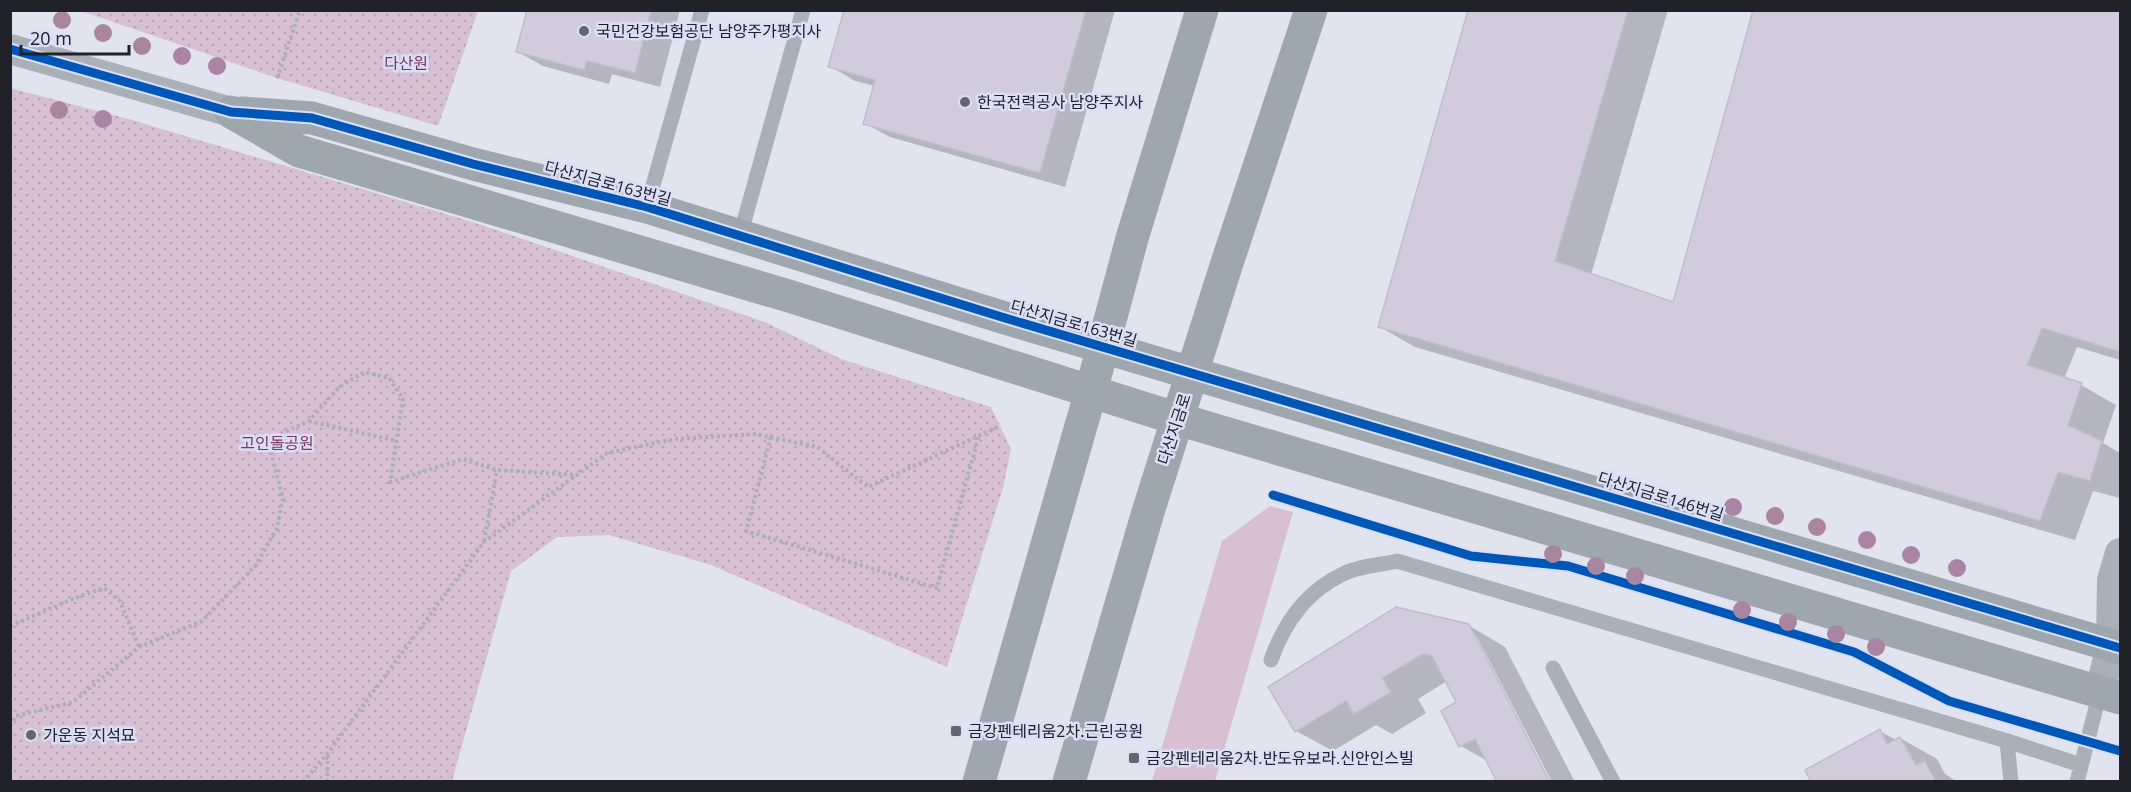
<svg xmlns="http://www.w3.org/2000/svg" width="2131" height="792" font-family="'Open Sans','Noto Sans KR',sans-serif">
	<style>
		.grass { fill: #d7c0d2 }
		.park { fill: url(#park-dots) }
		.shadow { fill: #0003 }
		.building { fill: #d1cbdb; stroke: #c0bfc8; stroke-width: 1.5 }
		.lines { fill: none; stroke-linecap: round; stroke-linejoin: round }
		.path { stroke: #abafb6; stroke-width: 4; stroke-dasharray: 3 3; stroke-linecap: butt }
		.lane { stroke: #aab0b7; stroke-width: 15 }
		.street { stroke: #aab0b7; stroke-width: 30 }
		.secondary { stroke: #9fa7ae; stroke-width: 33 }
		.cycleway-casing { stroke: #dbdff5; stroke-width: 13 }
		.cycleway { stroke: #0057b8; stroke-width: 9 }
		.tree { fill: #a985a1 }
		.poi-dot { fill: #64656e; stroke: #dbdff5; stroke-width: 2 }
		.labels { text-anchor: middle; stroke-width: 5; stroke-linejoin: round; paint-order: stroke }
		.poi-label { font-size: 16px; fill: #202129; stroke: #dbdff5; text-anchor: start }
		.park-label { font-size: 16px; fill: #7c3861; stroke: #dbdff5 }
		.street-label { font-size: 16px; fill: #202129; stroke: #dbdff5 }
	</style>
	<defs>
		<pattern id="park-dots" width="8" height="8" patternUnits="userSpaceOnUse" patternTransform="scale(1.5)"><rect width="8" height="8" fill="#d7c0d2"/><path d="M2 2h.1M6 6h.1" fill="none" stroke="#b8a5b4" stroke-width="1.8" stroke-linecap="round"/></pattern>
	</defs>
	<rect width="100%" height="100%" fill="#e1e3ef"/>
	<!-- grass -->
	<path class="grass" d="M1270,506L1293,512L1215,781H1152L1222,541Z"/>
	<!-- park -->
	<path class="park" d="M81,11H478L438,126L277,78Z
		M10,88L132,120L476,223L765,322L841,359L991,407L1011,449L1003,488L947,667L711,565L609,535L557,537L511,571L452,781H11Z"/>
	<!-- shadow -->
	<path class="shadow" d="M529,10H680L660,87L612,74L609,84L543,66L518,52Z
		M846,10H1115L1065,187L890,137L864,123L875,86L855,81L830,66Z
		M1469,10H1668L1591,275L1674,304L1754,10H2120V360L2077,347L2064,379L2081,385L2116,405L2103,443L2120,453V498L2093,491L2075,540L1415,347L1380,327Z
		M1468,625L1505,647L1575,782H1552L1477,637H1474L1489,762L1461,746L1458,703L1447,681L1418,699L1426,713L1392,734L1376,725L1333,751L1296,731L1270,688Z
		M1880,731L1896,740L1900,738L1937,759L1945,774L1958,782H1813Z"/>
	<!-- building -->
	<path class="building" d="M527,10H651L635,73L587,61L584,70L516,52Z
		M844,10H1086L1040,173L863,124L875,80L828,67Z
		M1468,10H1628L1555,261L1673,302L1753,10H2120V352L2042,328L2027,365L2082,383L2068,425L2102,441L2090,481L2058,472L2040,521L1378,327Z
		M1396,607L1469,624L1550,782H1497L1475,739L1459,747L1441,711L1456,702L1432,656L1423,654L1382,678L1391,692L1354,714L1346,701L1295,732L1268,687Z
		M1880,729L1887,744L1900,737L1916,765L1925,761L1936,782H1811L1805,770Z"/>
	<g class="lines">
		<!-- path -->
		<path class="path" d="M277,78L300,10
			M309,421L397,441
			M771,437L746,531L937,588L979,435
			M484,541L497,470
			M10,626L75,598L104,588L120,601L139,647
			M10,726L16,716L73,702L139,647L202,621L256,565L277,528L283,499L271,452L278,435L309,421L339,387L365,372L389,378L403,399L390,482L463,459L497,470L577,475
			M303,782L328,753L484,542L607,453L675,439L756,434L817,447L868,487L1000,426
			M327,782L328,753"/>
		<!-- lane -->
		<path class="lane" d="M647,207L702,10
			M740,236L803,10
			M1271,660C1284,623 1307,591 1343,574C1358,566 1380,565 1397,561L2007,741L2011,782
			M1553,668L1613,782
			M2007,741L2081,765
			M2077,782L2100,692"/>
		<!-- street -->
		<path class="street" d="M10,49L231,112
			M2100,692L2111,645L2112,580L2120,553"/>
		<!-- secondary -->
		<path class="secondary" d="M231,112L299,151L792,297L1178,419L2120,698
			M242,113L312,118L473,164L647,207L1005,318L2120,648
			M979,782L1091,391L1133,235L1202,10
			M1069,782L1148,512L1226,266L1311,10"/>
		<!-- cycleway casing -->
		<g class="cycleway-casing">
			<path id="cycleway" d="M10,49L231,112L312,118L473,164L647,207L1005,318L2120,648
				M1273,495L1471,556L1568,566L1854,652L1949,701L2120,751"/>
		</g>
		<!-- cycleway -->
		<use href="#cycleway" class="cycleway"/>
	</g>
	<!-- trees -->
	<g class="tree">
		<circle cx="62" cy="20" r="9"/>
		<circle cx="103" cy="33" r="9"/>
		<circle cx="142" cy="46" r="9"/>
		<circle cx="182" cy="56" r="9"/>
		<circle cx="217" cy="66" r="9"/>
		<circle cx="59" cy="110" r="9"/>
		<circle cx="103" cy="119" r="9"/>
		<circle cx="1733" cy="507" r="9"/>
		<circle cx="1775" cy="516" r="9"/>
		<circle cx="1817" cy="527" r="9"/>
		<circle cx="1867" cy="540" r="9"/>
		<circle cx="1553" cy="554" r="9"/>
		<circle cx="1911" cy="555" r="9"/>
		<circle cx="1596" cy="566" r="9"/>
		<circle cx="1957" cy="568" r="9"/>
		<circle cx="1635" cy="576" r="9"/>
		<circle cx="1742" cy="610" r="9"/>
		<circle cx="1788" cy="622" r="9"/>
		<circle cx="1836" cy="634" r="9"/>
		<circle cx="1876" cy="647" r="9"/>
	</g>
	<!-- markers -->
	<g class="poi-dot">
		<circle cx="584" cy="31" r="6"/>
		<circle cx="965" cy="102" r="6"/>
		<rect x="950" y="725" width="12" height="12" rx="3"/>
		<circle cx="31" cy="735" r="6"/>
		<rect x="1128" y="752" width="12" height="12" rx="3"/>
	</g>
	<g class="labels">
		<!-- poi labels -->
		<g class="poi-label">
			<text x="596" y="37">국민건강보험공단 남양주가평지사</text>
			<text x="977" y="108">한국전력공사 남양주지사</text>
			<text x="968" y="737">금강펜테리움2차.근린공원</text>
			<text x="43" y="741">가운동 지석묘</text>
			<text x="1146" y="764">금강펜테리움2차.반도유보라.신안인스빌</text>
		</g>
		<!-- park labels -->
		<g class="park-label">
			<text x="406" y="69">다산원</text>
			<text x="277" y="449">고인돌공원</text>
		</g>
		<!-- street labels -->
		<g class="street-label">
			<text transform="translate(608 183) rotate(15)" y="6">다산지금로163번길</text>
			<text transform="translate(1074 323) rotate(16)" y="6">다산지금로163번길</text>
			<text transform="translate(1174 429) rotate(-72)" y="6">다산지금로</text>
			<text transform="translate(1661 496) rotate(17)" y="6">다산지금로146번길</text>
		</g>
	</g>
	<!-- border -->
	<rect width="2131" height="792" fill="none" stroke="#202129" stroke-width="24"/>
	<!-- scale -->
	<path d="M21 45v9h108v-9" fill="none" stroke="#202129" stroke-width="3"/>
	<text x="30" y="45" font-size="18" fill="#202129" stroke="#dbdff5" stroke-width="4.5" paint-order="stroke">20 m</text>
</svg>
